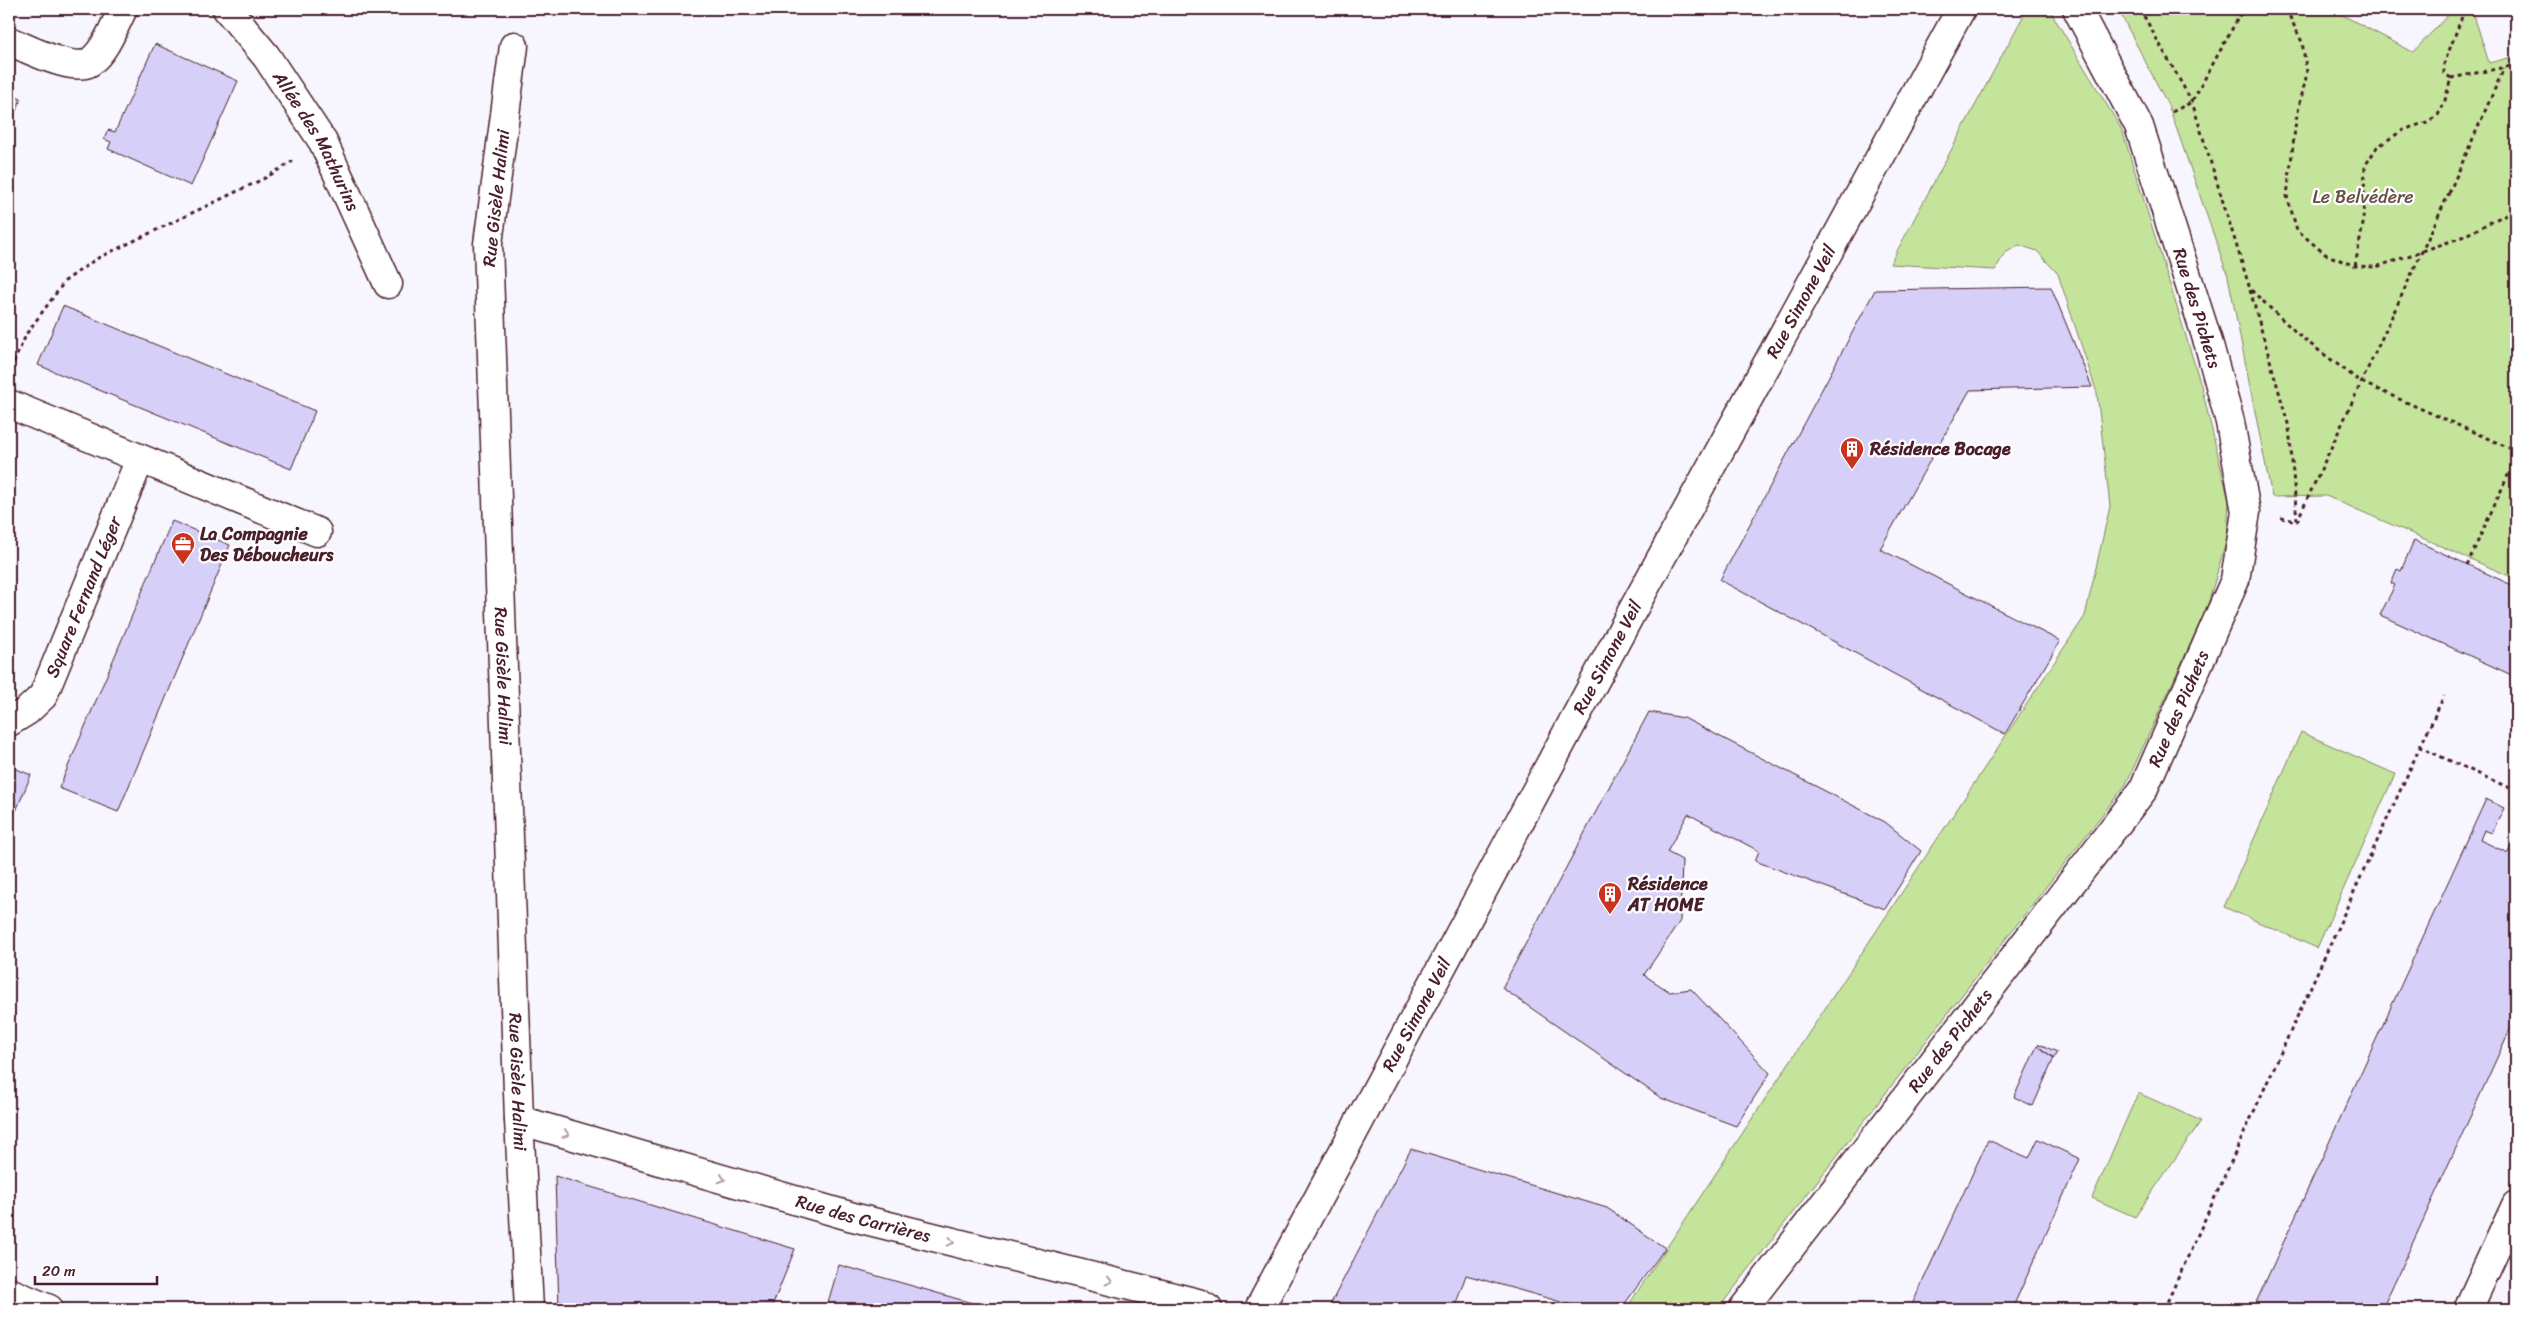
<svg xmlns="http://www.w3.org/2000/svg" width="2525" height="1318" font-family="Sriracha,sans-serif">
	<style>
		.green { fill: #c4e49c; stroke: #878264 }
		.building { fill: #d6cff7; stroke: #4a1f2b }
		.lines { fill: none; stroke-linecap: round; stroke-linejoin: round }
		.minor-casing { stroke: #4a1f2b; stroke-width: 31 }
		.path { stroke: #4a1f2b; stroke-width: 3; stroke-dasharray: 4 4; stroke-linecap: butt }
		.minor { stroke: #fff; stroke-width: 28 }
		.path-bridge { stroke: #4a1f2b; stroke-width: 3; stroke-dasharray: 4 4; stroke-linecap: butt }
		.oneway { stroke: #ae9aa0 }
		.labels { text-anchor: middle; stroke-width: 4.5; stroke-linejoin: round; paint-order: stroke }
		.street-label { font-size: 18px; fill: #4a1f2b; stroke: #fff }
		.park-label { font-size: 18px; fill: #685047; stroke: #fff }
		.poi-label { font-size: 18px; font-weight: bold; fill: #4a1f2b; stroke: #fff; text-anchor: start }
	</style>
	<rect width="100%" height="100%" fill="#f7f5fd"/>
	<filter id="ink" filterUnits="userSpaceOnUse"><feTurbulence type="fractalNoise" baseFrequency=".02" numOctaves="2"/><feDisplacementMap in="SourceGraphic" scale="10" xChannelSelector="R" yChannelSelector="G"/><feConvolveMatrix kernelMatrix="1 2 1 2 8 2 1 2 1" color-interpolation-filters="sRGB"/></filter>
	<g filter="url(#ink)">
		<!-- green -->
		<path class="green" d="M2027,9H2049L2122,130L2201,385L2229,501L2227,538L2207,608L2126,784L1718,1309H1626L2085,616L2110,506L2097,393L2058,274L2037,251L2019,245L2005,253L1995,270L1890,264Z
			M2118,9H2331L2413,52L2454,9H2472L2489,63L2516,56V579L2326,496L2272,497L2228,276L2169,107Z
			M2301,732L2395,774L2317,948L2224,907Z
			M2138,1093L2201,1121L2135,1217L2092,1198Z"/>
		<!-- building -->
		<path class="building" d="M155,44L238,81L191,186L108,149L111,142L104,139L108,130L115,132Z
			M9,94L21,99L9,128Z
			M2051,287L2092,387L1970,390L1880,549L2060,641L2005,734L1720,580L1875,290Z
			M63,306L315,411L291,469L38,365Z
			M172,521L230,545L118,812L59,788Z
			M2414,540L2516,587V677L2380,615L2395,585L2391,583L2397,569L2401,571Z
			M1649,712L1684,718L1885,822L1921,851L1885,909L1755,861L1759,851L1688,814L1667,852L1682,860L1680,921L1644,975L1670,992L1691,989L1770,1073L1736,1126L1661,1098L1502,988Z
			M9,766L31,775L9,828Z
			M2486,799L2504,808L2492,833L2484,830L2480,840L2508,853L2514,839L2516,840V1016L2420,1227L2382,1309H2253Z
			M2039,1044L2057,1052L2054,1058L2037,1046Z
			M2037,1046L2054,1058L2033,1106L2014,1097Z
			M2038,1139L2080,1159L2012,1309H1910L1988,1140L2029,1158Z
			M1411,1149L1607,1208L1665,1248L1621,1309H1586L1466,1275L1454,1309H1328Z
			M555,1176L795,1249L771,1309H559Z
			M839,1265L993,1309H826Z"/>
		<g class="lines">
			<!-- minor casing -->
			<g class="minor-casing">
				<g id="minor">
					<path id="s1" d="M227,9L266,56L323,142L388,284"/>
					<path d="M9,41C26,48 75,73 90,62C106,50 114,26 123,9"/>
					<path id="s2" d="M514,46L488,244L519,1120L529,1309"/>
					<path d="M9,404L317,532"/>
					<path id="s3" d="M9,722L27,711L43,696L140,459"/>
					<path id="s4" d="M519,1120L853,1217L1198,1303L1208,1309"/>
					<path d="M9,1292L49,1309"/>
					<path id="s5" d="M1259,1309L1630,615L1961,9"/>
					<path id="s6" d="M1743,1309L2143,790L2235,580L2246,512L2230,422L2209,345L2139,126L2077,9"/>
					<path d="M2468,1309L2516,1205"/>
				</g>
			</g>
			<!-- path -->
			<path class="path" d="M2140,9L2192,102L2250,289L2301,337L2361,382L2516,451
				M2286,9L2302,42L2307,73L2296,120L2287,196L2297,230L2325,254L2355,266L2376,267L2460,238L2516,209
				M2451,78L2444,73V64L2465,9
				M2172,112L2192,102L2243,9
				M2449,193L2504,68
				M2355,266L2363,224L2365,166L2377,147L2403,130L2427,122L2438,115L2444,104L2451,78L2516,65
				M2250,290L2289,427L2297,520
				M10,370L27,333L65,281L96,259L265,178L293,161
				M2281,518L2297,521L2394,312
				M2467,565L2516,458
				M2420,747L2444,696
				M2164,1309L2420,747L2516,791"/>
			<!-- minor -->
			<use href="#minor" class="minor"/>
			<!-- path-bridge -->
			<path class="path-bridge" d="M2394,312L2449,193"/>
		</g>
		<!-- one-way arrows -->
		<defs><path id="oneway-chevron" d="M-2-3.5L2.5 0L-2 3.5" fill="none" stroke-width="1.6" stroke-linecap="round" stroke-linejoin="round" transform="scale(1.25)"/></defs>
		<g class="oneway">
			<use href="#oneway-chevron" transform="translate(566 1134) rotate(16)"/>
			<use href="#oneway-chevron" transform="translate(722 1179) rotate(16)"/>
			<use href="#oneway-chevron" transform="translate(951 1242) rotate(14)"/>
			<use href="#oneway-chevron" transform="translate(1109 1281) rotate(14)"/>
		</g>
	</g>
	<!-- icons -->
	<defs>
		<g id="building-pin" transform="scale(1.25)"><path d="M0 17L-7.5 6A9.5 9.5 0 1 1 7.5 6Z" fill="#c8321e" stroke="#fff"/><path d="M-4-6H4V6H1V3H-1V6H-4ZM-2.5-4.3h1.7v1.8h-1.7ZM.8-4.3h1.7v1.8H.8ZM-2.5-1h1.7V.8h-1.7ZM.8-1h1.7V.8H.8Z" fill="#fff"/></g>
		<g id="office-pin" transform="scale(1.25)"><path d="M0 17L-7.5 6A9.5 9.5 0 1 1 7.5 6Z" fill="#c8321e" stroke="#fff"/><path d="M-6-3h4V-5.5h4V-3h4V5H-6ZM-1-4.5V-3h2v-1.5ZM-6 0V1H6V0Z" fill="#fff"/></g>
	</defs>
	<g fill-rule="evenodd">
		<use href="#building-pin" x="1852" y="449"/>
		<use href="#office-pin" x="183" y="544"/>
		<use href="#building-pin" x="1610" y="894"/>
	</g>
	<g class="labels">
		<!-- street labels -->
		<g class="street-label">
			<text dy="6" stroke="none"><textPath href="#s1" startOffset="160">Allée des Mathurins</textPath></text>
			<text transform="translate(496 198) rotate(-84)" y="6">Rue Gisèle Halimi</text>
			<text dy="6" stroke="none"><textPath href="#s5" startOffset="1144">Rue Simone Veil</textPath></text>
			<text transform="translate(2197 308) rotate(73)" y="6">Rue des Pichets</text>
			<text dy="6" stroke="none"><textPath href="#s3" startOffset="150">Square Fernand Léger</textPath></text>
			<text dy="6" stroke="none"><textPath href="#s5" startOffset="739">Rue Simone Veil</textPath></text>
			<text dy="6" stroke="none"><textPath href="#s2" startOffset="632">Rue Gisèle Halimi</textPath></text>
			<text dy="6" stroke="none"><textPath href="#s6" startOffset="744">Rue des Pichets</textPath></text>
			<text dy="6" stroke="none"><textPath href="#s5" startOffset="334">Rue Simone Veil</textPath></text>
			<text dy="6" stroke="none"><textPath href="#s6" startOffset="339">Rue des Pichets</textPath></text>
			<text dy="6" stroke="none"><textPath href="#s2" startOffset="1038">Rue Gisèle Halimi</textPath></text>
			<text dy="6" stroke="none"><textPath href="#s4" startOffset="358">Rue des Carrières</textPath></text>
		</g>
		<!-- park labels -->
		<g class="park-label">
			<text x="2363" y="203">Le Belvédère</text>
		</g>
		<!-- poi labels -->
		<g class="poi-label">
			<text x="1870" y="455">Résidence Bocage</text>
			<text x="200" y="540">La Compagnie<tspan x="200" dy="21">Des Déboucheurs</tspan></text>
			<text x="1628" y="890">Résidence<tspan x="1628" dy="21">AT HOME</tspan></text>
		</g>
	</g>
	<!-- margin -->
	<rect width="2525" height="1318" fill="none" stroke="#fff" stroke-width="30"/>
	<rect x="15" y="15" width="2495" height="1288" fill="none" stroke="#4a1f2b" stroke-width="2" filter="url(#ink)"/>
	<!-- scale -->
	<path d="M35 1276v8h122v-8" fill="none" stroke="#4a1f2b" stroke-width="2.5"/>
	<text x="42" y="1276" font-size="15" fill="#4a1f2b" stroke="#ffffff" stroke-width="4" paint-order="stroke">20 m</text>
</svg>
